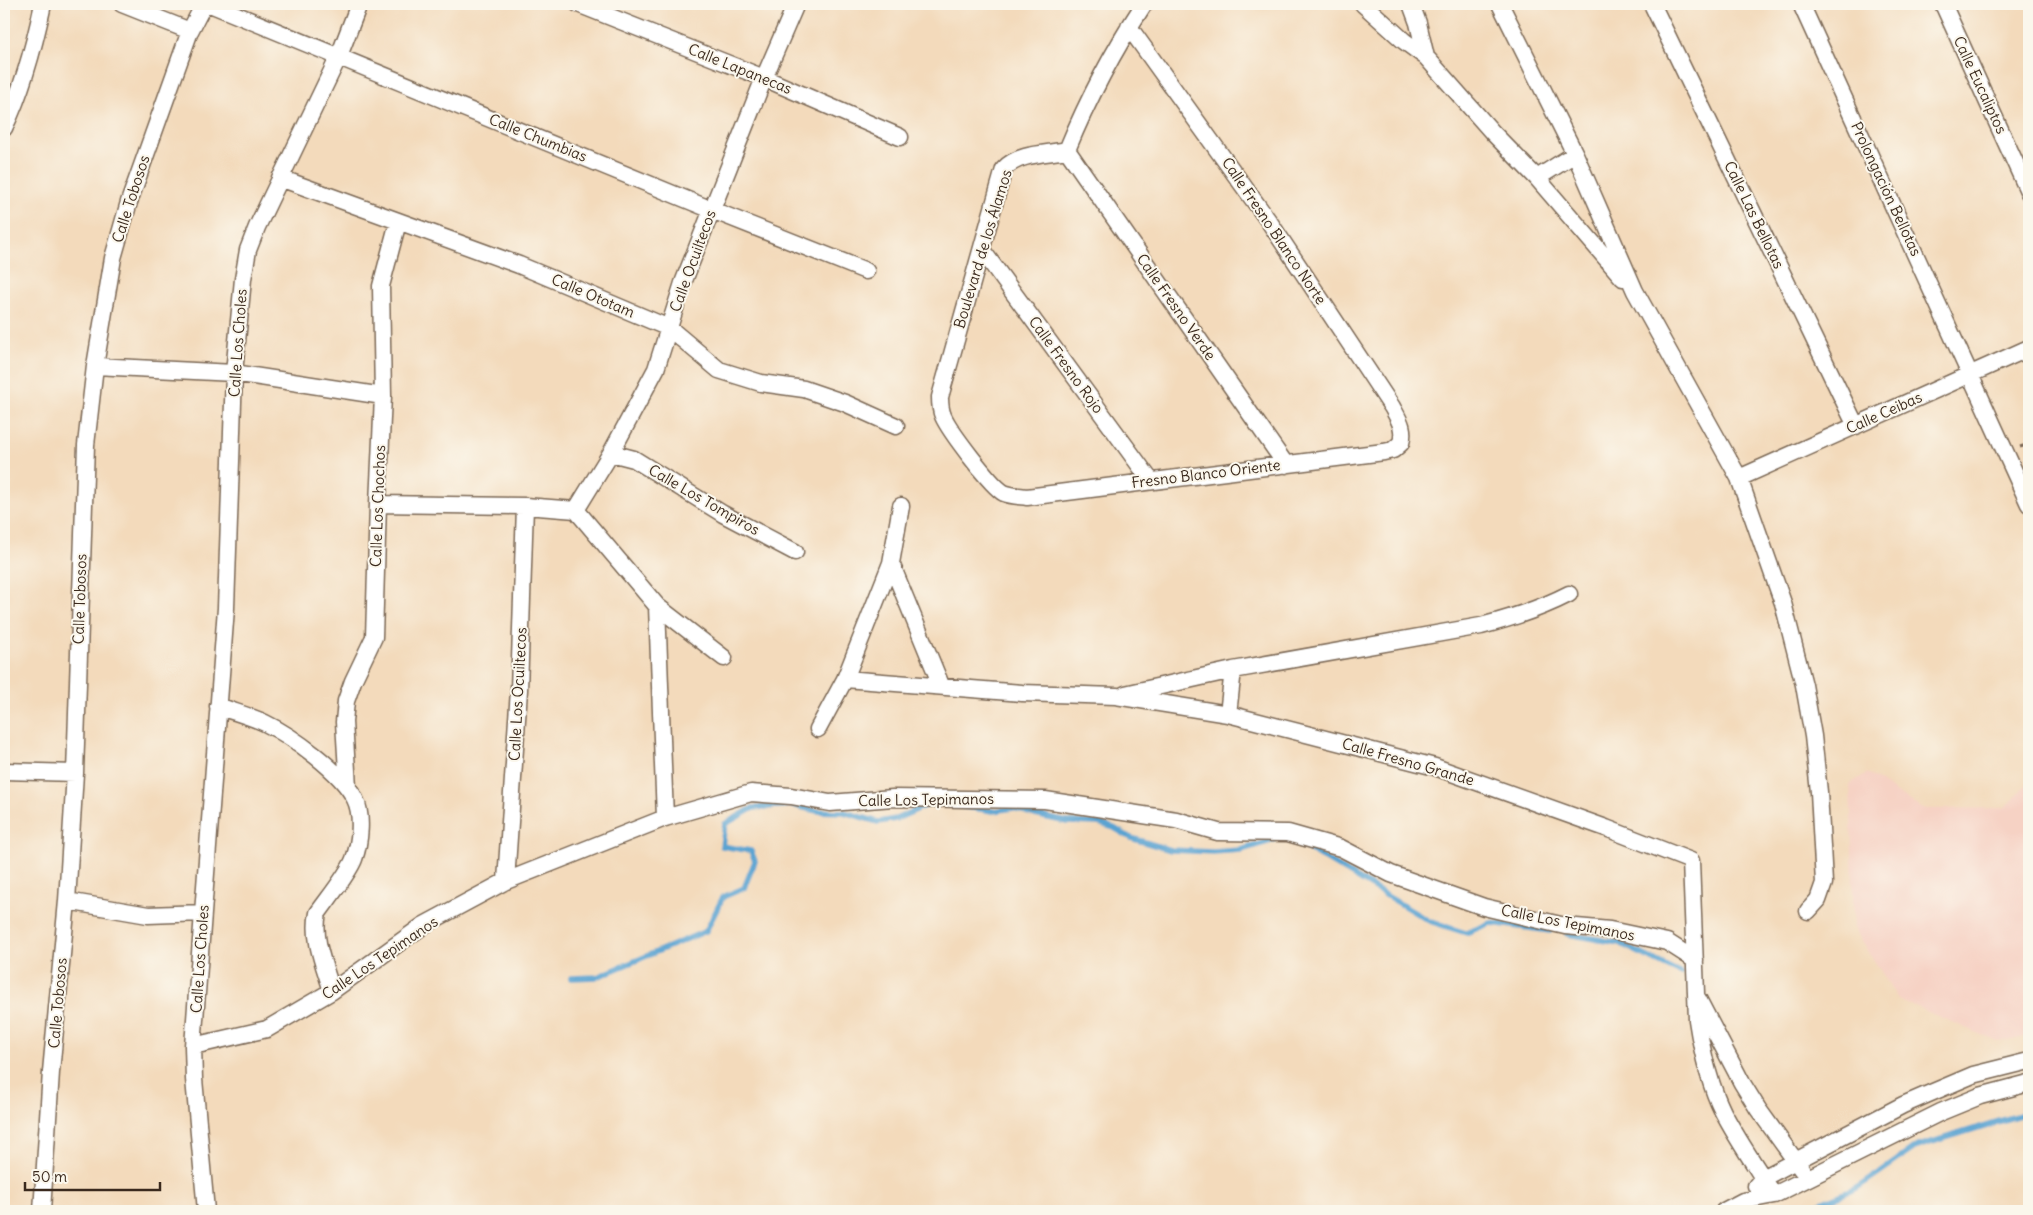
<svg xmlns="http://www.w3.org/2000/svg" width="2033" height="1215" font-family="Delius,sans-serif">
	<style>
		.built { fill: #f6d2c4 }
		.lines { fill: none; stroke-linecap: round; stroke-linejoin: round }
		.stream { stroke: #5aa3d1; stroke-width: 5.5 }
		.minor-casing { stroke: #7b6855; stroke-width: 19 }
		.path { stroke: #7b6855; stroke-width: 3; stroke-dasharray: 4 4; stroke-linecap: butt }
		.minor { stroke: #fff; stroke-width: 16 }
		.labels { text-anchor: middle; stroke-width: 4; stroke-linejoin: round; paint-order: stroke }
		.street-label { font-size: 15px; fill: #3b2a1e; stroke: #fbf7ec }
	</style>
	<rect width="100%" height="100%" fill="#fbf7ec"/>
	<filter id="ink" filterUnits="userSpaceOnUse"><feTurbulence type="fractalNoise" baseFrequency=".02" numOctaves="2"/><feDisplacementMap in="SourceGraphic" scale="10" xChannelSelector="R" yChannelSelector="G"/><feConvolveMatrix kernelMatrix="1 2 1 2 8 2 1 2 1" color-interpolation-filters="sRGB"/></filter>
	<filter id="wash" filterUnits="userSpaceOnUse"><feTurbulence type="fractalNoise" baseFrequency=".0096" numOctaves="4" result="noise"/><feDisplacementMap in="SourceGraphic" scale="20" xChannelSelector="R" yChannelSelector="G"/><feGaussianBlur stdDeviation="1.12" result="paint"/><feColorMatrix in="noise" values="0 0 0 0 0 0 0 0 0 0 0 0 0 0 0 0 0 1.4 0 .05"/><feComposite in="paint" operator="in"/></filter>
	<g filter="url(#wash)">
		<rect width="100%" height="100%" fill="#f3dabb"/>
		<!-- built -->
		<path class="built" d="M1867,773L1922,809L2004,808L2029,783V1035L1998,1042L1898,999L1854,928L1850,784Z"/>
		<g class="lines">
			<!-- stream -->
			<path class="stream" d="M951,805L993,811L1013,808L1035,815L1067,822L1098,823L1114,828L1131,838L1171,850L1213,852L1241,850L1274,840
				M1300,844L1429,921L1466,933L1491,923L1550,931
				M1567,934L1619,943L1681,973
				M571,978L597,977L706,931L723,897L744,888L755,861L751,851L722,846L725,824L753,808L792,805L817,811L844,812L878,822L896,819L930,804
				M1802,1211L1857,1188L1916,1147L2029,1112"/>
		</g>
	</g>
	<g filter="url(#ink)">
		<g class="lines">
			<!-- minor casing -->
			<g class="minor-casing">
				<path id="minor" d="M122,4L190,31
					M210,4L712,210L866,271
					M578,4L764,78L900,137
					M1363,4L1404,41L1426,57L1493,133L1537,178L1623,278
					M1411,4L1418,23L1426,57
					M1500,4L1575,154L1635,291L1739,478L1783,603L1804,685L1813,736L1819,792L1824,883L1818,900L1808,911
					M1652,4L1856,426
					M1801,4L2029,504
					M1943,4L2029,193
					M1129,27L1270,223L1392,407C1399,420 1405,428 1401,443L1393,450L1384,452L1027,497C1020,496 1011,496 1004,493C991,486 949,430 943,416C940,409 940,404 940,397L1004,169C1018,153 1047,154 1067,150C1088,99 1114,50 1144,4
					M4,128C23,89 34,47 43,4
					M1067,150L1286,465
					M280,178L519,265L669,328L719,370L761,383L804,389L845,403L896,426
					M1537,178L1575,154
					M982,250L1151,481
					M95,366L234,373L383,396
					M611,453L634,459L723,514L795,552
					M1739,478L2029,348
					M378,504L525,506L576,510
					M576,510L611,453L656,369L683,283L764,78L796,4
					M576,510L657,606L724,658
					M891,563L941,685
					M657,606L665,818
					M845,679L1022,693L1116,696L1228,714L1435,767L1606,828L1691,861L1697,1020C1702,1052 1709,1084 1723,1112C1738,1141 1757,1168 1774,1195
					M1125,694L1233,670L1481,626C1512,618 1540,609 1569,594
					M218,706C234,712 250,716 265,723C292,736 342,772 355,799C363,815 360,843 354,859C349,873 327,900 318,913C312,939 325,967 332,991
					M1228,714L1233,670
					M818,729L845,679L891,563L901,506
					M4,771L75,773
					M348,787L344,722L346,701L353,681L374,637L378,504L383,396L381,286L398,222
					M506,881L519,690L525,506
					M67,901L148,915L203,913
					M1698,999L1742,1083L1758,1109L1802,1170
					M193,1046L267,1029L332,991L424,925L506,881L665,818L751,793L791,796L830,803L893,798L1045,800L1176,820L1218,832L1288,833L1341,848L1391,874L1484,907L1565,926L1610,930L1667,942L1695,960
					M1756,1186L1763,1178L1903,1105L1933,1092L1973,1075L2029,1061
					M42,1211L51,1072L67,901L75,773L86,445L95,366L113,258L129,202L190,31L204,4
					M206,1211L194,1079L193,1046L226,608L234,373L243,279L248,250L257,227L339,56L359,4
					M1724,1211L1743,1201L1774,1195L1941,1112L1980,1096L2029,1083"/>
			</g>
			<!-- path -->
			<path class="path" d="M2020,447L2029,444"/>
			<!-- minor -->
			<use href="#minor" class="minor"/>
		</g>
	</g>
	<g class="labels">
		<!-- street labels -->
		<g class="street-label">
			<text transform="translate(740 69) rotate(22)" y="5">Calle Lapanecas</text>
			<text transform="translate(1980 85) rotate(65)" y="5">Calle Eucaliptos</text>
			<text transform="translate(538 138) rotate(22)" y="5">Calle Chumbias</text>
			<text transform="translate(1886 189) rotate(65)" y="5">Prolongación Bellotas</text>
			<text transform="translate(131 199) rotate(-72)" y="5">Calle Tobosos</text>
			<text transform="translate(1754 215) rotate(64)" y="5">Calle Las Bellotas</text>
			<text transform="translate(1274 231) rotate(56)" y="5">Calle Fresno Blanco Norte</text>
			<text transform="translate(983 249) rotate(-73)" y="5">Boulevard de los Álamos</text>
			<text transform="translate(693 261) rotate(-70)" y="5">Calle Ocuiltecos</text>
			<text transform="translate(593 296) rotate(23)" y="5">Calle Ototam</text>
			<text transform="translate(1176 307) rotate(55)" y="5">Calle Fresno Verde</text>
			<text transform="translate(238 343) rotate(-86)" y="5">Calle Los Choles</text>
			<text transform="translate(1066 365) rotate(54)" y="5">Calle Fresno Rojo</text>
			<text transform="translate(1884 413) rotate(-24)" y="5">Calle Ceibas</text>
			<text transform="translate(1206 474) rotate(-7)" y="5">Fresno Blanco Oriente</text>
			<text transform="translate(704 500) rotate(30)" y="5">Calle Los Tompiros</text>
			<text transform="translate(378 506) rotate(-88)" y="5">Calle Los Chochos</text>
			<text transform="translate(80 599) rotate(-88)" y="5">Calle Tobosos</text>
			<text transform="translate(518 694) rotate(-87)" y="5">Calle Los Ocuiltecos</text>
			<text transform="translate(1408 762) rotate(16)" y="5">Calle Fresno Grande</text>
			<text transform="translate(926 800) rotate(-1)" y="5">Calle Los Tepimanos</text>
			<text transform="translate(1568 923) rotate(11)" y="5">Calle Los Tepimanos</text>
			<text transform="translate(380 958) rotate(-34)" y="5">Calle Los Tepimanos</text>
			<text transform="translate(200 959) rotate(-86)" y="5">Calle Los Choles</text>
			<text transform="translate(58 1003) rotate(-85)" y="5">Calle Tobosos</text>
		</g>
	</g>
	<!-- margin -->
	<rect width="2033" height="1215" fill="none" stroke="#fbf7ec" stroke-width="20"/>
	<!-- scale -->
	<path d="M25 1182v8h135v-8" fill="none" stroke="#3b2a1e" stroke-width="2.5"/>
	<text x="32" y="1182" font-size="15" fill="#3b2a1e" stroke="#fbf7ec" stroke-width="4" paint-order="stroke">50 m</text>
</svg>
